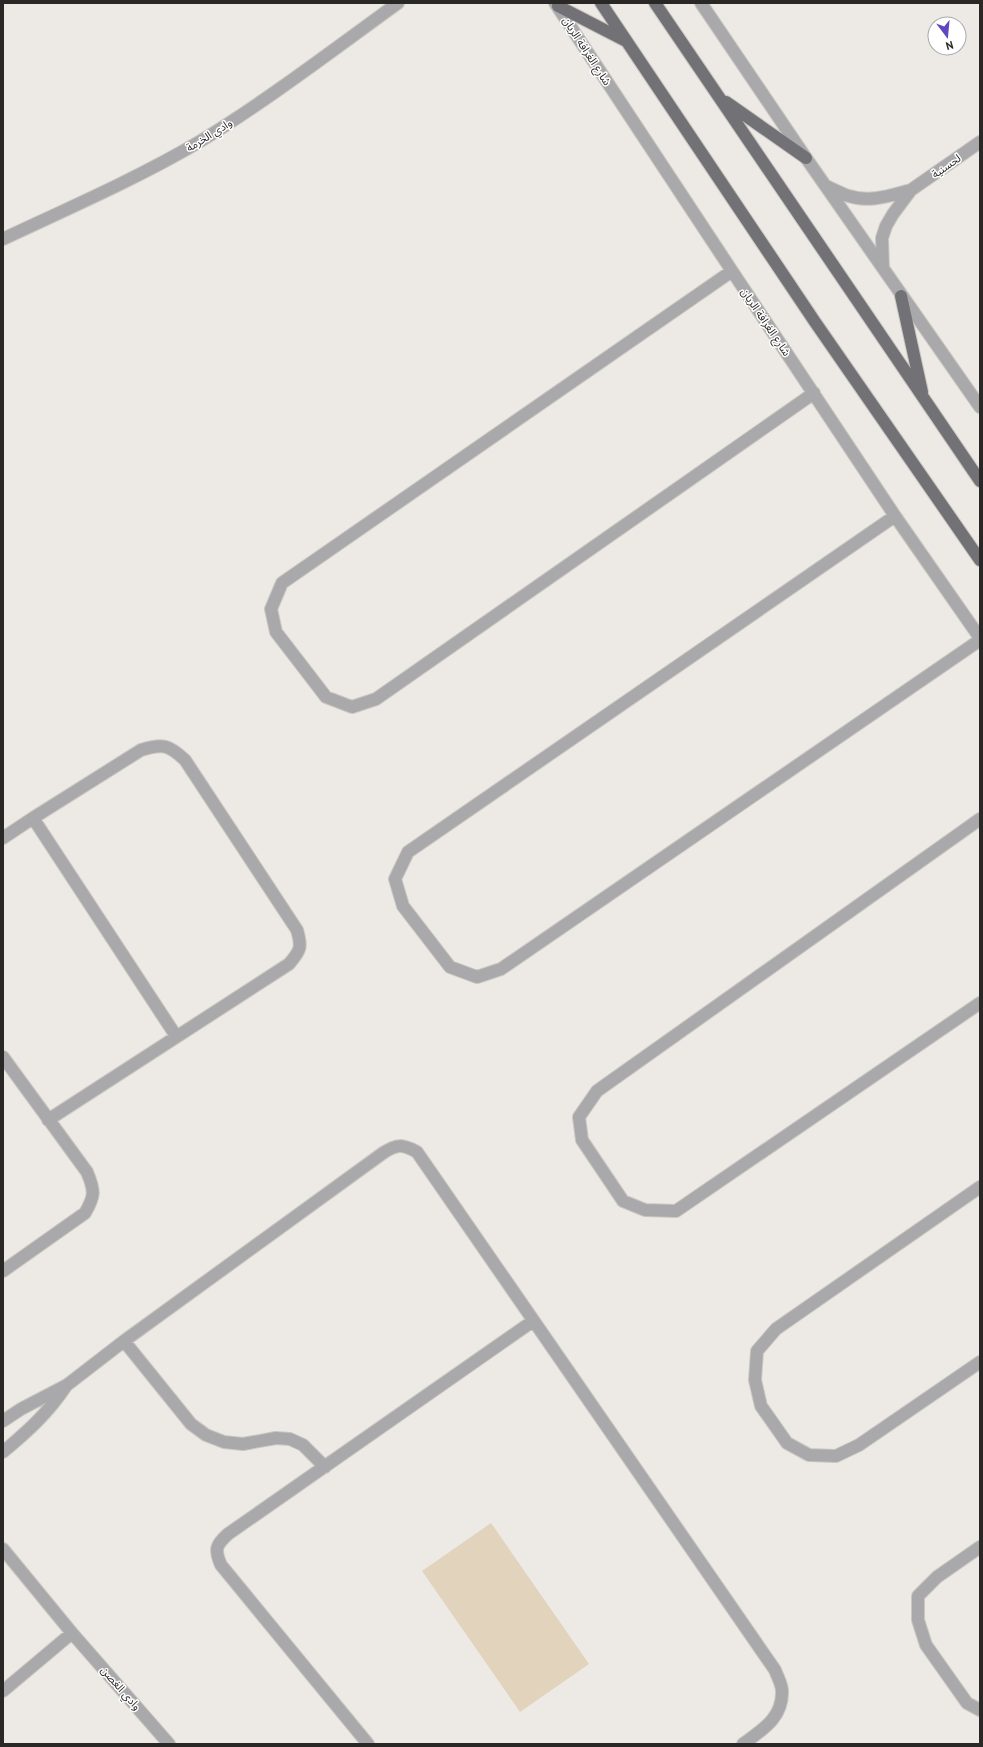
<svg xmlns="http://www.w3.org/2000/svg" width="983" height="1747" font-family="'PT Sans','Noto Sans Arabic',sans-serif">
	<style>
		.green { fill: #e2d3bd }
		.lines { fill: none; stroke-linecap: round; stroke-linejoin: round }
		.minor-casing { stroke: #cac7c3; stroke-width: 14 }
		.major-casing { stroke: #cac7c3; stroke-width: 14 }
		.minor { stroke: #a9a9ab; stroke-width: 12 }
		.major { stroke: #727276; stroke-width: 12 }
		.labels { text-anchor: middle; stroke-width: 3; stroke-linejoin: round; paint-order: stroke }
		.street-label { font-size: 11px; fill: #2a2827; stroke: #fff }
	</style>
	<rect width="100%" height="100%" fill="#edeae5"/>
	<!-- green -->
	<path class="green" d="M491,1523L589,1664L520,1712L422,1571Z"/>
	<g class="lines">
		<!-- minor casing -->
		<g class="minor-casing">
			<path id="minor" d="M555,3L732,271L895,516L980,638
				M701,3L806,158L980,407
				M826,186C834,189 841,194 849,196C870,203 891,195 911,190
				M3,239C69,208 136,179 199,142C268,100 333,50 398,3
				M883,268L882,238L886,226L893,214L911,190L980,142
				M732,271L282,583L271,609L276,632L326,697L352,707L376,699L814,393
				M895,516L408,852L395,879L403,906L450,967L477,977L501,969L980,640
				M33,818L176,1036
				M980,819L597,1091L579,1117L582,1140L623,1201L645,1210L676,1211L980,1003
				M3,838L33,818L141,750C163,743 169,745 185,760L297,930C302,947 301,950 289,964L48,1120
				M3,1057L87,1172C95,1191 95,1196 85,1213L3,1271
				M980,1187L776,1329L757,1351L755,1380L761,1406L787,1443L809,1455L836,1456L859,1445L980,1362
				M124,1341L191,1424L206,1435L224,1442L243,1444L276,1438L290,1439L303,1445L325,1467
				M3,1421L21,1409L67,1385L124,1341L383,1153C397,1144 402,1144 417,1152L775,1670C777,1676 782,1684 782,1691C783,1718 762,1730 743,1744
				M3,1452C28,1431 48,1413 66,1386
				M980,1547L937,1577L918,1596V1620L926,1645L967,1703L980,1710
				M3,1549L72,1633L169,1744
				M3,1691L72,1633
				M368,1744L221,1565C214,1549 216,1545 228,1534L533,1321"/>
		</g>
		<!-- major casing -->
		<g class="major-casing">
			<path id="major" d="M601,3L815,322L980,560
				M655,3L980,481
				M558,6L626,41
				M726,102L806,158
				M901,296L922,392"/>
		</g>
		<!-- minor -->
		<use href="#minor" class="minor"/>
		<!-- major -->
		<use href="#major" class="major"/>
	</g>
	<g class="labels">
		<!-- street labels -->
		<g class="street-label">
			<text transform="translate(587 51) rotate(57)" y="4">شارع الغرافة الريان</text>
			<text transform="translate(209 135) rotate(-32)" y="4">وادي الخرمة</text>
			<text transform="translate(946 166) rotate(-35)" y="4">لحسنية</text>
			<text transform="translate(766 322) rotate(56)" y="4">شارع الغرافة الريان</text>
			<text transform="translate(121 1688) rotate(49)" y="4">وادي الغصن</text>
		</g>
	</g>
	<!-- border -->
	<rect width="983" height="1747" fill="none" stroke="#2a2827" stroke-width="8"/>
	<!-- north arrow -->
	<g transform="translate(947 36) rotate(164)"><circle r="19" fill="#ffffff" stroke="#aaa9a9"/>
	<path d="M0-3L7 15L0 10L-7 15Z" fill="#6046bf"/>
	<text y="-6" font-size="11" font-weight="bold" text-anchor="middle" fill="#2a2827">N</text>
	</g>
</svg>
